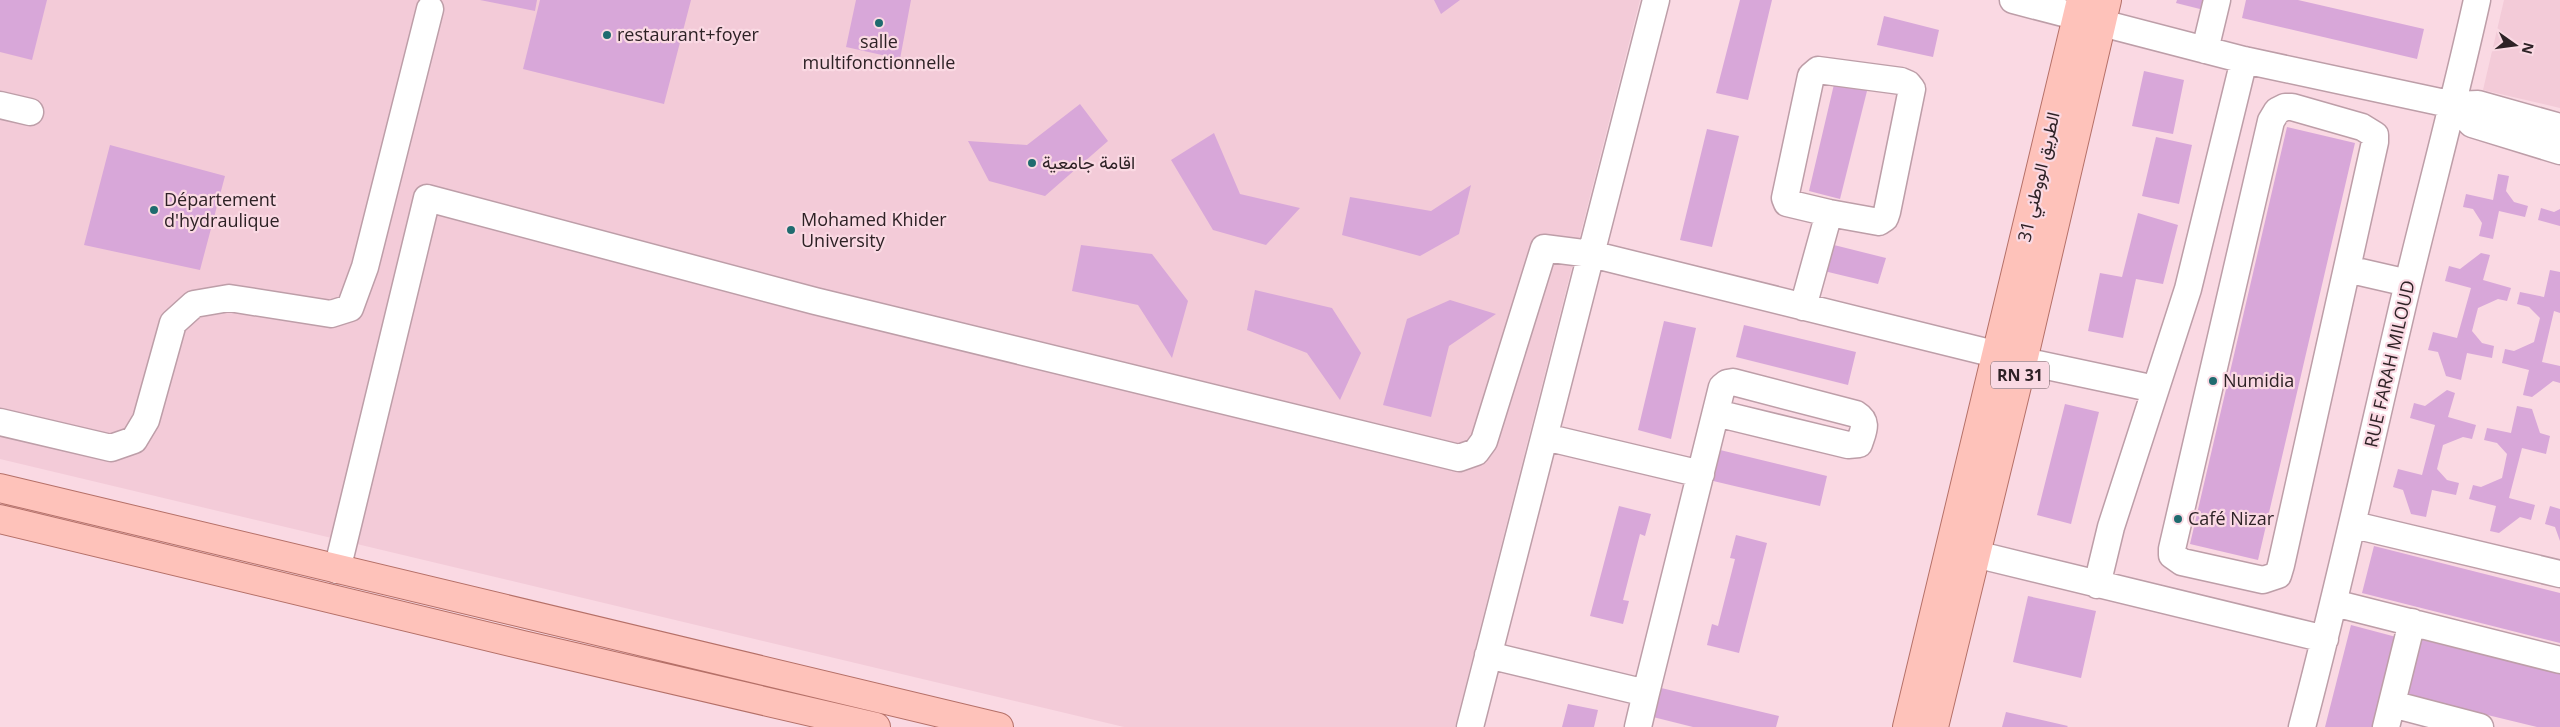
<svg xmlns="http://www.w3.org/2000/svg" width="2560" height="727" font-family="'Open Sans',Vazirmatn,sans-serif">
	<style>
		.built { fill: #f3cbd8 }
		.building { fill: #d8a7d9 }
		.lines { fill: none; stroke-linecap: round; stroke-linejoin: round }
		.minor-casing { stroke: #bd9ea8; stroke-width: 29 }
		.major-casing { stroke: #b57068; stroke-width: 30 }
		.minor { stroke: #fff; stroke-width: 26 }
		.major { stroke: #fec2ba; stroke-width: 28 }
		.poi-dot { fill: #1f6b6f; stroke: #fad9e3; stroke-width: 2 }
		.labels { text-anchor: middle; stroke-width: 4.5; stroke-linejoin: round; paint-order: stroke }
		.shield { fill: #fad9e3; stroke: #6b595f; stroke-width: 1 }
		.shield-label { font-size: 16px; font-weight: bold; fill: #2e2226 }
		.poi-label { font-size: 18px; fill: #2e2226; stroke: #fad9e3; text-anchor: start }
		.street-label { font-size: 18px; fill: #2e2226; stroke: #fad9e3 }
	</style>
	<rect width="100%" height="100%" fill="#fad9e3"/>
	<!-- built -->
	<path class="built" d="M0,0H1640L1455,727H1124L0,459Z
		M2504,0H2560V108L2483,90Z"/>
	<!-- building -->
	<path class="building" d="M0,0H47L32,60L0,52Z
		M480,0H537L535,11Z
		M540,0H691L664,104L523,69Z
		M856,0H911L900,59L846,47Z
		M1434,0H1460L1441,14Z
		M1740,0H1772L1748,100L1716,93Z
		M2177,0H2207L2204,10L2176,3Z
		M2246,0H2298L2424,29L2417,59L2242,18Z
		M1884,16L1939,30L1933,57L1877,45Z
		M2144,71L2184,80L2173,134L2132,126Z
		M1835,80L1868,87L1840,199L1809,191Z
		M1080,104L1108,141L1045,196L989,181L968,141L1027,145Z
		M2287,127L2355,143L2258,560L2190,544Z
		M1707,129L1739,136L1712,247L1680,240Z
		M1214,133L1240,194L1300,208L1266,245L1213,230L1171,160Z
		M2156,137L2192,145L2179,204L2142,196Z
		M110,145L225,176L200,270L84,245Z
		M2498,174L2509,176L2506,191L2514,202L2528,206L2525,217L2499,211L2493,239L2479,236L2482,223L2473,209L2463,207L2466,194L2493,200Z
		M1471,185L1459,234L1420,256L1342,235L1350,197L1431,211Z
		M2541,208L2554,212L2560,209V226L2538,220Z
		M2138,213L2178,225L2163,284L2136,279L2123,338L2088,331L2100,273L2122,277Z
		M1830,244L1886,258L1878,284L1824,271Z
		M1081,245L1152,254L1188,301L1172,358L1138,305L1072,291Z
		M2481,253L2490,255L2483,280L2511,288L2507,301L2498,299L2478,308L2472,331L2482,343L2494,346L2492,358L2467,353L2461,380L2446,376L2438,352L2428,350L2433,332L2457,338L2471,288L2445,281L2449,266L2460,269Z
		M2550,270L2560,272V313L2554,311L2542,362L2560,366V383L2553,381L2532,397L2523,395L2529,370L2502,363L2505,349L2514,351L2534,342L2540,318L2529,307L2517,304L2520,292L2544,297Z
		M1255,290L1332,308L1361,353L1340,400L1307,353L1247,330Z
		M1450,300L1496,314L1449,346L1431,417L1383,405L1407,319Z
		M1664,321L1696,328L1671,439L1638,430Z
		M1744,325L1856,352L1848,385L1736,357Z
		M2447,390L2455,393L2448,417L2476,425L2472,439L2463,437L2443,445L2437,469L2447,480L2459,483L2456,495L2432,490L2426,517L2411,514L2403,490L2393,487L2398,469L2422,475L2435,425L2410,418L2414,403L2425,406Z
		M2065,404L2099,412L2071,524L2037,515Z
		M2517,406L2532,409L2540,433L2550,436L2546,454L2522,448L2509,498L2535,505L2531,520L2520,517L2499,533L2490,531L2496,506L2469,499L2473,485L2481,487L2502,478L2507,454L2497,443L2484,440L2487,428L2511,433Z
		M1716,449L1827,476L1820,506L1709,480Z
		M1619,506L1651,514L1645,536L1640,534L1623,600L1629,601L1623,624L1590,616Z
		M2550,506L2560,509V541L2555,527L2545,524Z
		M1736,535L1767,543L1739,653L1707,645L1712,624L1718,626L1735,559L1730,558Z
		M2374,546L2560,593V643L2362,593Z
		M2028,596L2096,611L2081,678L2013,662Z
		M2351,625L2400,638L2378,727H2325Z
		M2419,639L2560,674V727H2537L2405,695Z
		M1657,687L1779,716L1776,727H1693L1649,716Z
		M1568,704L1598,710L1594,727H1562Z
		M2006,712L2068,726L2067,727H2002Z"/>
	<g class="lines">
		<!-- minor casing -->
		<g class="minor-casing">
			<path id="minor" d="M2013,0L2244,60L2454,105L2478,104L2560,127
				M2205,50L2217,0
				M1818,70L1901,81L1908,84L1912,89L1887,212L1885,218L1879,222L1829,213L1787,203L1785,198L1811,76Z
				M0,105L30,112
				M2454,105L2472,124L2560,151
				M2285,107H2292L2362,127L2375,135V142L2281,565L2278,575L2263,580L2182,562L2172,555V549L2271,121L2277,111Z
				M2347,269L2408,283
				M1803,307L1829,213
				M0,422L111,448L134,440L146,420L173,323L194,304L229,298L331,314L350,308L365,267L430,9
				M1545,437L1701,474
				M2354,525L2560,574
				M1975,554L2325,639
				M337,570L427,198L815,301L1459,458L1476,452L1484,441L1544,248L1591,254L2023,361L2155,389
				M2097,585L2111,527L2188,289L2244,60
				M2334,603L2560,660
				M1488,655L1646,693L1638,727
				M1646,693L1722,387L1727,383L1733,382L1856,414C1869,422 1863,431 1859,444L1848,445L1716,413
				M2392,704L2480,727
				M1470,727L1656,0
				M2302,727C2341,580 2373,431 2408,283C2431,188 2456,95 2477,0
				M2386,727L2412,622"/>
		</g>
		<!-- major casing -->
		<g class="major-casing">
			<path id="major" d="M0,488L999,727
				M0,519L523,645L876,727
				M1907,727L2081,0
				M1934,727L2023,361L2107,0"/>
		</g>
		<!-- minor -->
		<use href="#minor" class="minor"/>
		<!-- major -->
		<use href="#major" class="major"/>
	</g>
	<!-- markers -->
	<g class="poi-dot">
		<circle cx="879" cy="23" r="5"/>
		<circle cx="607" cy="35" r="5"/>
		<circle cx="1032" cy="163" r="5"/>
		<circle cx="154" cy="210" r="5"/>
		<circle cx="791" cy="230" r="5"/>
		<circle cx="2213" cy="381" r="5"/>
		<circle cx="2178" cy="519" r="5"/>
	</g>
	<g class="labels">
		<!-- shield labels -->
		<rect class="shield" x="1991" y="361.5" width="58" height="27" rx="4"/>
		<g class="shield-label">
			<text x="2020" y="381">RN 31</text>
		</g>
		<!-- poi labels -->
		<g class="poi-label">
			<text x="617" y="41">restaurant+foyer</text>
			<text x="879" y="48" text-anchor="middle">salle<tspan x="879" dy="21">multifonctionnelle</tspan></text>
			<text x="1042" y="169">اقامة جامعية</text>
			<text x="164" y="206">Département<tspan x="164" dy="21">d'hydraulique</tspan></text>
			<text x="801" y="226">Mohamed Khider<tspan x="801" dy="21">University</tspan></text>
			<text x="2223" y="387">Numidia</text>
			<text x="2188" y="525">Café Nizar</text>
		</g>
		<!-- street labels -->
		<g class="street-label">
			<text transform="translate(2039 177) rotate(-77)" y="6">الطريق الووطني 31</text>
			<text transform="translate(2390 364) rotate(-77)" y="6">RUE FARAH MILOUD</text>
		</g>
	</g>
	<!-- north arrow -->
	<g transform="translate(2515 45) rotate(104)" stroke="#fad9e3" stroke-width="4" paint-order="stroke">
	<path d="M0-4L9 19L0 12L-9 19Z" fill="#2e2226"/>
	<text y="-8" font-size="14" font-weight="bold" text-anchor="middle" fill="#2e2226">N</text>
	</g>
</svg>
